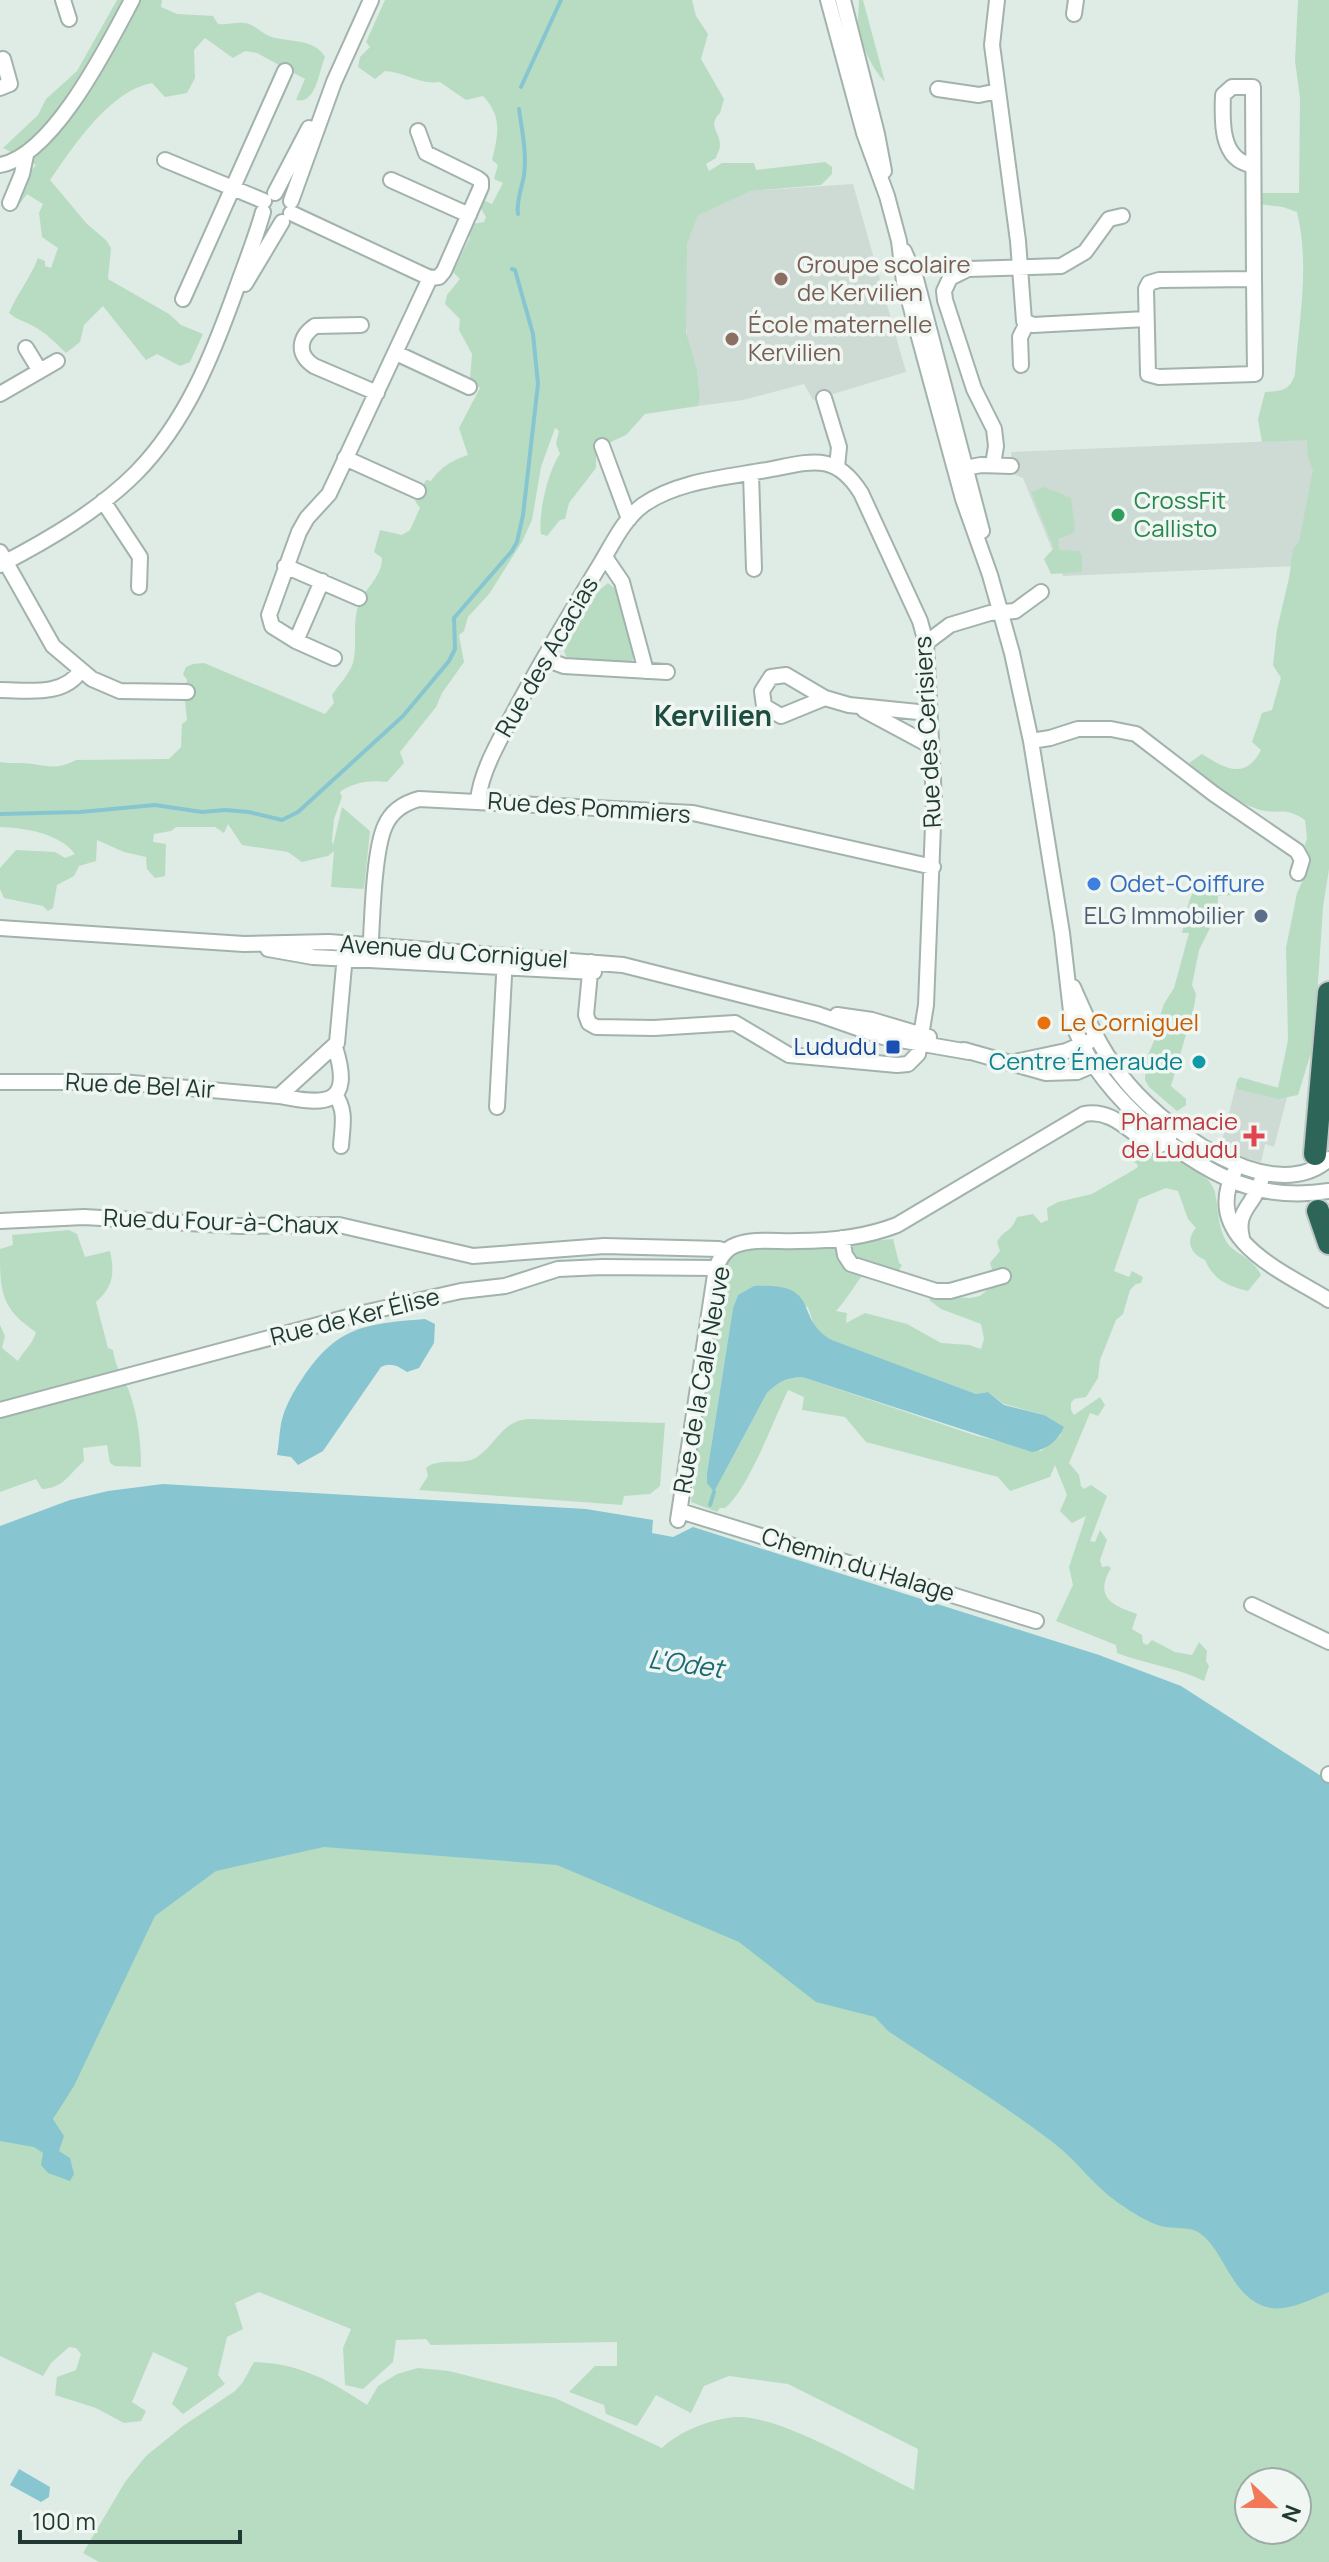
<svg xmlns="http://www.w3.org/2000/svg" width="1329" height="2562" font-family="Manrope,sans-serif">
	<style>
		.built { fill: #cedad4 }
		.green { fill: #b8dcc1; fill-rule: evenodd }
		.water { fill: #87c6d0 }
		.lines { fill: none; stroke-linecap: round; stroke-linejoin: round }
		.stream { stroke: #87c6d0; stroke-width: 4 }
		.minor-casing { stroke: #a2b2ac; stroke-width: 18 }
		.highway-casing { stroke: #c1c8c6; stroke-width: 26 }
		.minor { stroke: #fff; stroke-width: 14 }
		.highway { stroke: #2d6659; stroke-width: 22 }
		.education-dot { fill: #8d6e63; stroke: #f0f7f3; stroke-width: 3 }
		.leisure-dot { fill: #2e9e5b; stroke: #f0f7f3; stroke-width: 3 }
		.shop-dot { fill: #3f7fe0; stroke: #f0f7f3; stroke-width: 3 }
		.service-dot { fill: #5c6f8a; stroke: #f0f7f3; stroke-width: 3 }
		.food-dot { fill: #e8710a; stroke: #f0f7f3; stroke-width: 3 }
		.transit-dot { fill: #1a4fb4; stroke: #f0f7f3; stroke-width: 3 }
		.culture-dot { fill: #0f9aa8; stroke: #f0f7f3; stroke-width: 3 }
		.health-dot { fill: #e0444e; stroke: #f0f7f3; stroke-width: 3 }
		.labels { text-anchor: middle; stroke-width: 7; stroke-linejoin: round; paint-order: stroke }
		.education-label { font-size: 24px; fill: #785e54; stroke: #f0f7f3; text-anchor: start }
		.leisure-label { font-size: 24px; fill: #27864d; stroke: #f0f7f3; text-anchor: start }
		.street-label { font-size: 24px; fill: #203a33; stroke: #f0f7f3 }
		.shop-label { font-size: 24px; fill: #366cbe; stroke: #f0f7f3; text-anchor: start }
		.service-label { font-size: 24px; fill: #4e5e75; stroke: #f0f7f3; text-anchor: end }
		.food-label { font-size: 24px; fill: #c56008; stroke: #f0f7f3; text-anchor: start }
		.transit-label { font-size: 24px; fill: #164399; stroke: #f0f7f3; text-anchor: end }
		.culture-label { font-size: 24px; fill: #0d838f; stroke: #f0f7f3; text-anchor: end }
		.health-label { font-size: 24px; fill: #be3a42; stroke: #f0f7f3; text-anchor: end }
		.water-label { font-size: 26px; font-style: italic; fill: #1b6976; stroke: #f0f7f3 }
		.quarter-label { font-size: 28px; font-weight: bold; fill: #1d4c40; stroke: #f0f7f3 }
	</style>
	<rect width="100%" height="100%" fill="#dfebe5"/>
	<!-- built -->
	<path class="built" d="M853,184L906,372L813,400L804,384L743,400L698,406L700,398L697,370L688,345L683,296L687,244L698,214L751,191Z
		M1324,439L1297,566L1063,576L1023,478L1013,474L1011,452Z
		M1238,1078L1289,1090L1274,1147L1265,1144L1261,1162L1245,1158L1221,1144Z"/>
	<!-- green -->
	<path class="green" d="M117,0H162L161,7L177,14L213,16L218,24C227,25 235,22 244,23C254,24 259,31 267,35C286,44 313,36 325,57C319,71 316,105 296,100L305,79L257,53L245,51L233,58L205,38L194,50L195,78L187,93L165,97L152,83C109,91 74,146 50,180L87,224L106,240L111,248L108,279L169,314L181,325L203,334L190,362L180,366L157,354L146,360L103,306L84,325L80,342L66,353C57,344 45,332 33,326C24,321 17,320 9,313C18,292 30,279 38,258L45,261V266L51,268L58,248L42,237L39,213L43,204L27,194L18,206L4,200L8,185L22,181L36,165L3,148L38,115L46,99L77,71Z
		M385,0H692L696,16L708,34L701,59L724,99L720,113C707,126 720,131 720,145C720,150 717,154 716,158L706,164L709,171L722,163H754L756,170L825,162L832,167V174L821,185L751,191L698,215L687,244L686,332L697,370L700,398L698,406L645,414L626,435L600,447L596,456V468L569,503L565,519L560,520L547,536L541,534C538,515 548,470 560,454L556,444L559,431L555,428L541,467L532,520L522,542L489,594L468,617L464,631L459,635L464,662L442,693L436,707L400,752L404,763L387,782C371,780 353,782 340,792L342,797L334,819L332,841L333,845L342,807L370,831L364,889L331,887L334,851L328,856L302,862L288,852L242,845L228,824L224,833L215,827H176L171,831L154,834L153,842L166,844L165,876L155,878L147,869L146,857L124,852L97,840L96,861L79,866L74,876L57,885L53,908L48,911L43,906L4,898L0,889V868L16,850L55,852L65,858L75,854C59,833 25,828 0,827V762C11,764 22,762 33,764C51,767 59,769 76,760L169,759L181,747L182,724L187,720L185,700L181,690L186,688L187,680L183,674L186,667L193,664L204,663L325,714L334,703L332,695C338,686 350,673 353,663C358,644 351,622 360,601C367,587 382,576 382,558L374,552L380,530L402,535L410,530L420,508L415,501L426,480L431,481C442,466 451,461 468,455L459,428L480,388L470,379L472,354L459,330L460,319L445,304L447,295L460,279L453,272L470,237L467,235L472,224L484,222L486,217L480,207L483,200L492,204L503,183L494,179L498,165L492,160C498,135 503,117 483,96L466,100L440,82C419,85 405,72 385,71L375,79L358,67L360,57L370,47L366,42Z
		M859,0H863L885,82C871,67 859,42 858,20C858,13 859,7 859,0Z
		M1298,0H1329V869L1323,907L1314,1043L1298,1095L1278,1099L1237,1089L1236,1084L1240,1077L1278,1088L1288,1040L1286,948L1297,893L1303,880L1304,848L1307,838L1305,820C1283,805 1278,816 1257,809C1231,800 1210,780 1189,763L1202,754C1224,768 1245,781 1261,750L1252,742L1262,713L1272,710L1281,678L1273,665L1277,629L1289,578L1293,549L1299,542L1313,470L1308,456L1307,440L1262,442L1258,419L1265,392C1281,391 1290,391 1295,374C1299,321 1310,264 1297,212L1283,207L1259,204L1260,193H1299L1300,98L1295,61Z
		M1044,487L1071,498L1075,529L1073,533L1058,539L1059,550L1079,551L1082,556V572L1051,574L1044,559L1054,548L1031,492Z
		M608,583L618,591L634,652L633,660L628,664L567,658L564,651L596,593Z
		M1220,874L1235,889L1232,895L1218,896L1217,914L1199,950L1192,985L1196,994L1194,1007L1171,1086L1186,1099V1105L1177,1111L1149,1087L1145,1080L1146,1060L1157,1034L1159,1019L1164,1004L1174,988L1189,933H1182C1188,910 1187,879 1218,882Z
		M1143,1147C1162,1151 1210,1170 1215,1192C1218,1208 1218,1227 1226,1241C1233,1254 1252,1256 1261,1275L1248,1291C1227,1286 1214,1280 1205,1260C1190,1254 1185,1240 1196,1228L1188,1219L1178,1191L1166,1188L1139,1199L1114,1271L1129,1277L1132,1271L1143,1277L1141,1283L1136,1284L1130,1290L1123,1314L1116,1320L1100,1360L1098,1378L1086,1397L1074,1399L1071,1403V1410L1074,1415L1100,1397L1105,1405L1098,1416L1090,1413L1069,1463L1079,1475L1081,1486L1084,1489L1091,1485L1107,1496L1090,1541L1095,1542L1100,1530L1107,1540L1100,1560L1102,1567L1108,1566L1111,1568C1093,1598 1114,1606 1137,1614L1132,1629L1142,1635L1143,1643L1147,1645L1152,1640L1175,1652L1192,1655L1199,1642L1207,1651L1206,1661L1209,1666L1204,1681C1176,1667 1145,1664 1117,1653L1116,1645L1056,1621L1073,1585L1069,1567L1086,1516L1072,1523L1060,1511L1067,1495L1055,1465L1050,1477L1010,1491L998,1477L866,1442L845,1417L802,1410L804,1397L788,1390C774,1419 748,1490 725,1508H720L717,1512L691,1502L719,1279C722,1264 732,1258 744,1250L893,1239L899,1263L902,1265L898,1272L872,1265C857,1279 850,1296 836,1311L847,1313L846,1323L865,1313L907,1324L941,1343L969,1345L981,1349L984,1339L981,1324L941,1309L929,1300L932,1296L970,1298L980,1296L1002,1278L993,1273L990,1263L1000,1251L997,1242C1004,1229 1010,1234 1017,1217L1033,1214L1041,1223L1048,1220L1047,1208L1058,1202L1092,1194L1137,1168L1138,1165L1131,1160L1132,1154L1140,1152ZM738,1295L808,1307L816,1331L832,1340L976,1394L988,1392L1004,1404L1044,1415L1061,1435L1041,1451L977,1436L802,1377C785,1378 779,1382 767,1393L714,1492L707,1473L733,1308Z
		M69,1230L77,1234L85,1257L110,1251C115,1274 113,1287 96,1302L108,1348L113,1350C115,1367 123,1376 129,1391C138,1416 141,1441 141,1467L115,1466L110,1463L107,1445L83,1448L84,1461C69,1474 64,1488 42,1489L36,1479L0,1492V1325L5,1336L2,1348L18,1361C24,1350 33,1344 36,1332C0,1308 0,1291 0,1249L13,1245L12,1235Z
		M529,1419L665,1423L660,1486L650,1494L624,1496L622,1505L419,1490L428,1476L426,1468C440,1456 462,1467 477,1457C498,1443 501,1421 529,1419Z
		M0,1662L1329,1964V2562H99L83,2553L125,2482L146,2456L183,2426L235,2391L243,2382L254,2362C299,2363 331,2381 367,2405L378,2386L397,2374L418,2368L449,2371L555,2398L662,2448C680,2431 710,2419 736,2417C781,2415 871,2470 914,2490L918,2449L788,2384L729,2376L704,2386L691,2413L656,2395L637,2426L606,2414L604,2405L569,2392L595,2366H617V2342L431,2345L426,2339L396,2340L393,2362L363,2389L345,2385L343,2348L351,2329L259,2292L235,2303L243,2329L227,2337L218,2375L225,2384L183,2414L172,2404L188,2368L153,2352L132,2402L146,2411L141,2421L124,2423L96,2408L55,2395L57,2377L76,2370L81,2354L76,2348L69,2347L51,2363L43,2376L0,2356ZM1249,2482H1297V2530H1249Z"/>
	<!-- water -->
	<path class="water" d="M754,1286C824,1282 792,1318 832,1340L976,1394L988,1392L1004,1405L1044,1415L1064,1427C1059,1440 1046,1450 1032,1452L802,1377C785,1378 779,1382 767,1393L714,1492L707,1483V1473L733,1308L738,1295Z
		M425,1319L435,1324L434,1343L419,1368L407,1372C398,1366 391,1362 381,1367L323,1451L298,1465L291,1457L277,1455C279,1445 279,1434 281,1424C284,1408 293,1392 302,1379C337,1326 365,1324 425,1319Z
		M163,1484L586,1509L653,1520L652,1533L673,1537L693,1527L1099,1655L1181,1686L1329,1781V2292C1312,2299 1289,2311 1271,2308C1230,2301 1225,2246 1196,2231C1188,2227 1174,2229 1166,2227C1151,2225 1130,2211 1117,2202C1093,2185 1078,2162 1055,2144C1002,2103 943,2068 888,2031L875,2017L816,2002L739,1942L557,1865L324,1847L216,1871L155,1916L74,2086L53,2119L64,2136L59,2151L70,2158L74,2174L70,2181L48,2173L41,2165L43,2153L34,2147L0,2141V1526L70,1500L108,1491Z
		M19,2469L50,2487L49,2497L41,2502L10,2485Z"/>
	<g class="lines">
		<!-- stream -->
		<path class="stream" d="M521,87L561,0
			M518,214C516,201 522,188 524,175C527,153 522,131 519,109
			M0,814L80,812L155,805L202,812L225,810L249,812L282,820L298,812L403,716L449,661L455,649L454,618L512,551L517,542L523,515L538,384L533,334L515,270L512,269
			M710,1505L714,1492"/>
		<!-- minor casing -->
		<g class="minor-casing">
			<path id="minor" d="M63,0L69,19
				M828,0L864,133L887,196L899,241L904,282L963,499L990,575L1012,653L1031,741L1062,933L1072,1020C1092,1086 1174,1158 1238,1183C1268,1194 1298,1196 1329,1191
				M843,0L877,134L884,171
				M997,0L992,45L1018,241L1024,321L1033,325L1146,319
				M1074,14L1076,0
				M0,88L10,84L3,59
				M938,89L979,95L998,91
				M165,160L264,201
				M0,165C53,156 108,45 132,0
				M1252,165C1220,160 1222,120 1223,95L1232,87H1253L1254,279
				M391,180L469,215
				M275,193L309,128
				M291,201L334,82L371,0
				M10,203L22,174L26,155
				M291,213L430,278
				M904,251L916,279L982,531
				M1254,279L1255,374L1159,377L1148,374L1146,289L1149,283L1159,280Z
				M245,284L282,222
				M183,299L285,71
				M361,325L315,326C299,337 296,354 314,366L377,393
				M26,348L40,371
				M396,353L469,387
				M1021,365L1020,337L1027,323
				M0,394L57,361
				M824,398L839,447L837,467
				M602,446L629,519
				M345,458L418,491
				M993,465L996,446L994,429L974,389L945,300L944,291L950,278L968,269L1061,266L1085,252L1109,219L1122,216
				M960,469L981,465L1011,466
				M751,473L754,569
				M103,501L140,557L139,587
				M0,552L53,646L92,679L120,691L187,692
				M605,557L622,582L646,671
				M0,565C48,540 98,511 136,473C187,421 213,354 237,287C246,262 256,237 263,212
				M285,566L359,598
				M322,581L296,641L272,626L269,615L299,532L307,518L329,494L430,278L439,277L444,271L481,187V181L477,178L426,153L418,131
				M296,641L334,658
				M926,643L950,625L990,613L1015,611L1041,592
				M545,659L564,666L667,672
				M0,690C28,690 64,697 81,670
				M825,698L781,716L764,706L762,691L771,677L786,675L825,698L849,705L928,713
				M864,710L931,746
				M1031,741L1050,738L1078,729H1111L1136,734L1214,794L1297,851L1302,860L1298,873
				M478,800C480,782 487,765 495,749C527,685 564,624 601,563C613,543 624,519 643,505C678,480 731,477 772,469C813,461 836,453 861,493L920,621L926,643L934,800L926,1005L918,1054L908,1064L897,1065L789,1055L735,1023L654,1028L596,1027L589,1023L586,1015L591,962
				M0,928L244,944L329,942L623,965L817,1014L883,1037L969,1052
				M268,949L313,957L594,972
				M370,959C372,928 373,852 385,826C391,812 404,803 419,799L693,813L933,867
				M1073,987C1086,1017 1100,1048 1120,1074C1156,1123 1270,1211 1329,1159
				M837,1015L872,1020L929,1037
				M964,1050L1046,1073L1077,1072L1098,1063
				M1014,1062L1066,1051L1090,1041
				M0,1082H121L279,1096L337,1043L346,944
				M335,1095C347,1110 342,1128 341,1146
				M279,1096C325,1105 354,1107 335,1047
				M497,1107L505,957
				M1234,1173C1201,1239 1284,1272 1329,1300
				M0,1221L84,1217L240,1226L339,1225L473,1256L604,1246L719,1249L725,1251
				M842,1238L845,1255L851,1264L936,1291H950L1003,1276
				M1242,1238C1235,1210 1254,1206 1261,1181
				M0,1410L359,1314L461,1291L505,1286L558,1269L602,1267L716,1268
				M680,1511L1036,1621
				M678,1520L716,1268C720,1258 725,1249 736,1245C754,1238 779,1242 798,1241C832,1241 866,1237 897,1225L1084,1114C1114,1108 1132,1136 1156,1147L1168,1141L1173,1126
				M1252,1605L1329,1642
				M1329,1774V1775"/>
		</g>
		<!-- highway casing -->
		<g class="highway-casing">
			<path id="highway" d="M1315,1154L1329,993
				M1318,1211L1329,1243"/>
		</g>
		<!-- minor -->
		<use href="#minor" class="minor"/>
		<!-- highway -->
		<use href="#highway" class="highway"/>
	</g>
	<!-- markers -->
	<g class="education-dot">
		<circle cx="781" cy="279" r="8"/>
		<circle cx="732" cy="339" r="8"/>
	</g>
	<circle class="leisure-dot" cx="1118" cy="515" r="8"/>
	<circle class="shop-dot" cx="1094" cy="884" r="8"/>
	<circle class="service-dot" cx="1261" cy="916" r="8"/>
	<circle class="food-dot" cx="1044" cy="1023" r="8"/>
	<rect class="transit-dot" x="885" y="1039" width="16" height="16" rx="4"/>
	<circle class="culture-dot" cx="1199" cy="1062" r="8"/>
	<path class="health-dot" d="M1250 1124h8v8h8v8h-8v8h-8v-8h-8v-8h8z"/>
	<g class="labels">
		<!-- education labels -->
		<g class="education-label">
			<text x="797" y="273">Groupe scolaire<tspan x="797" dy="28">de Kervilien</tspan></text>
			<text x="748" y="333">École maternelle<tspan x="748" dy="28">Kervilien</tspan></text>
		</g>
		<!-- leisure labels -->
		<g class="leisure-label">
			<text x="1134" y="509">CrossFit<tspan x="1134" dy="28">Callisto</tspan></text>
		</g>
		<!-- street labels -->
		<g class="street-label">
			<text transform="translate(547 657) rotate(-60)" y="8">Rue des Acacias</text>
			<text transform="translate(928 732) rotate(-93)" y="8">Rue des Cerisiers</text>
			<text transform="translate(589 808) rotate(4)" y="8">Rue des Pommiers</text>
			<text transform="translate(454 952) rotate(4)" y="8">Avenue du Corniguel</text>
			<text transform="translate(140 1086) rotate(3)" y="8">Rue de Bel Air</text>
			<text transform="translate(221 1222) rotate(2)" y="8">Rue du Four-à-Chaux</text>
			<text transform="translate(355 1317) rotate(-14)" y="8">Rue de Ker Élise</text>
			<text transform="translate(702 1380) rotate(-80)" y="8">Rue de la Cale Neuve</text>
			<text transform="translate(858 1565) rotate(17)" y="8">Chemin du Halage</text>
		</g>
		<!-- shop labels -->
		<g class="shop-label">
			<text x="1110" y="892">Odet-Coiffure</text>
		</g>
		<!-- service labels -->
		<g class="service-label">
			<text x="1245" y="924">ELG Immobilier</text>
		</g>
		<!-- food labels -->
		<g class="food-label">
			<text x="1060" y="1031">Le Corniguel</text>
		</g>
		<!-- transit labels -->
		<g class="transit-label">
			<text x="877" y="1055">Lududu</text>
		</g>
		<!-- culture labels -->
		<g class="culture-label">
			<text x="1183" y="1070">Centre Émeraude</text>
		</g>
		<!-- health labels -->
		<g class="health-label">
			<text x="1238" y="1130">Pharmacie<tspan x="1238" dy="28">de Lududu</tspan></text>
		</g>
		<!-- water labels -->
		<g class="water-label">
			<text transform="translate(686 1664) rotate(8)" y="9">L'Odet</text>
		</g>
		<!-- quarter labels -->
		<g class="quarter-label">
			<text x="713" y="726">Kervilien</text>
		</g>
	</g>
	<!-- north arrow -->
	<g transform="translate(1273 2506) rotate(112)"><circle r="38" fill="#f0f7f3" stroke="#9daba6" stroke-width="2"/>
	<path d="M0-6L14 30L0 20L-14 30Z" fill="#f17957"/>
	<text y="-12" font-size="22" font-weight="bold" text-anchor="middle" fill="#203a33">N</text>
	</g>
	<!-- scale -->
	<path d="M20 2530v12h220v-12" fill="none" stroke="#203a33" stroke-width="4"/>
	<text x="32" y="2530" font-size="24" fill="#203a33" stroke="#f0f7f3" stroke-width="6" paint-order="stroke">100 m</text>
</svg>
